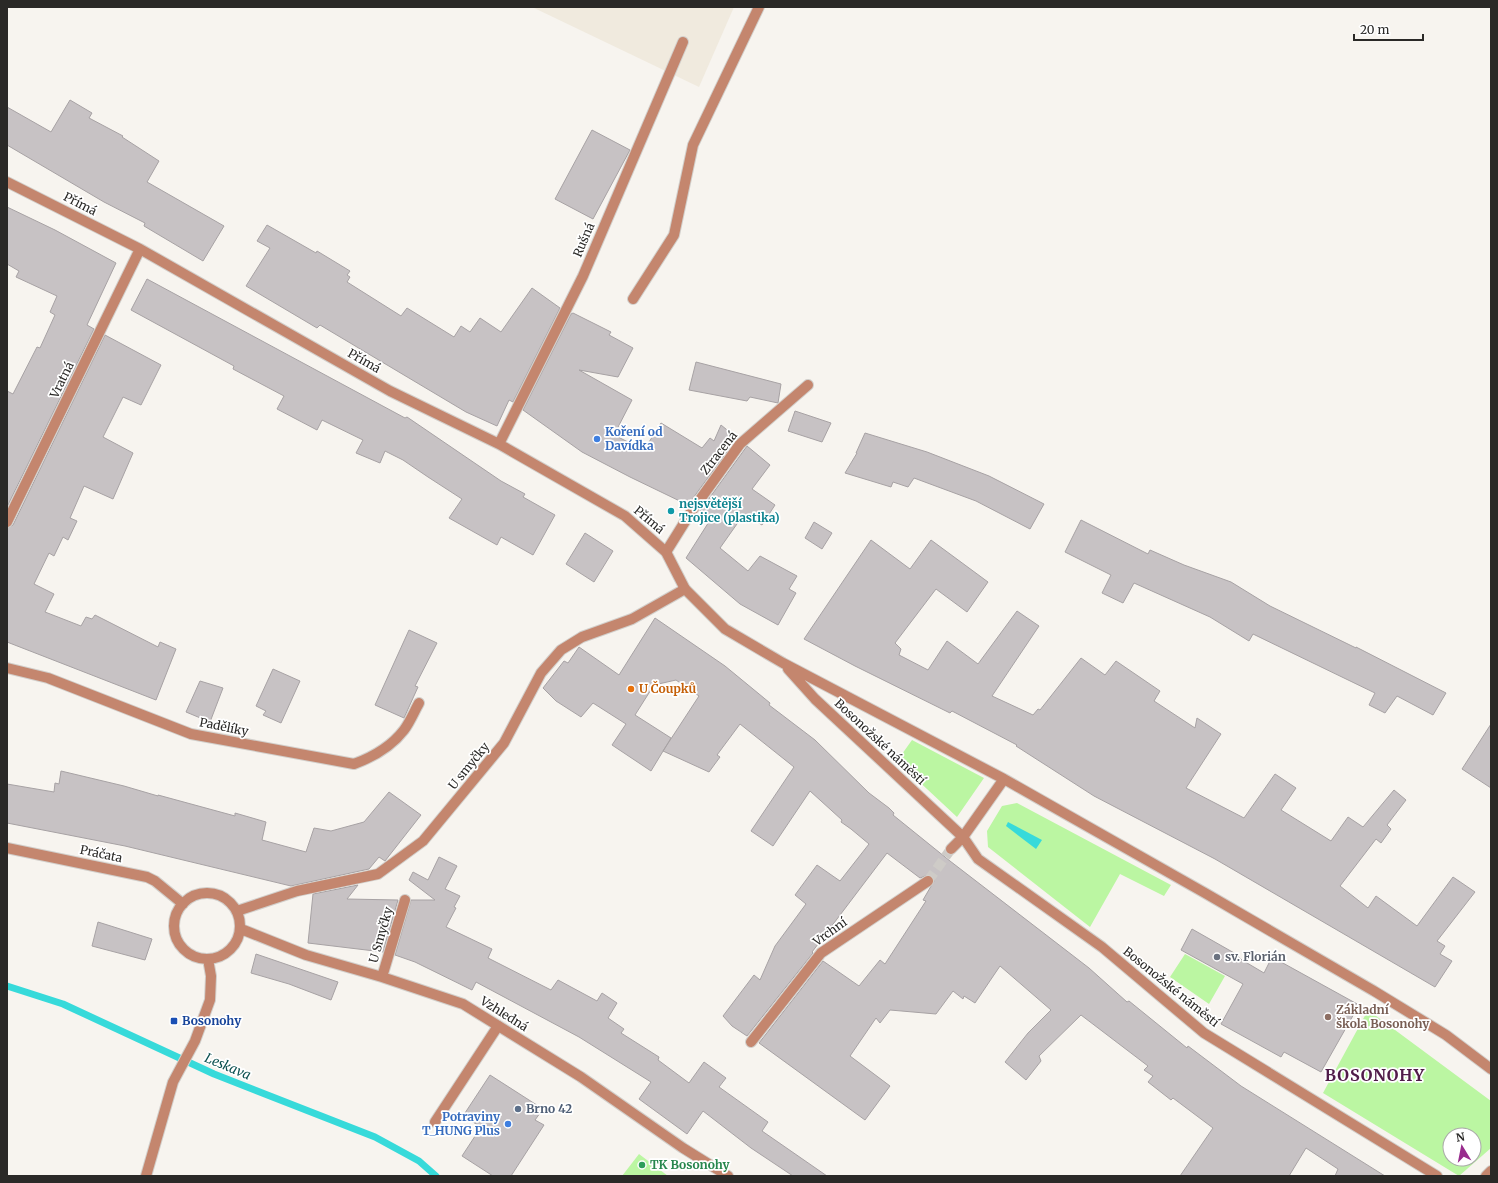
<svg xmlns="http://www.w3.org/2000/svg" width="1498" height="1183" font-family="Merriweather,serif">
	<style>
		.built { fill: #f0eade }
		.green { fill: #bbf6a2; fill-rule: evenodd }
		.water { fill: #37dada }
		.lines { fill: none; stroke-linecap: round; stroke-linejoin: round }
		.stream { stroke: #37dada; stroke-width: 7 }
		.building { fill: #c7c2c4; stroke: #a7a2a4 }
		.street-tunnel { stroke: #cecbc7; stroke-width: 10; stroke-dasharray: 10 5; stroke-linecap: butt }
		.lane-casing { stroke: #d2cfcb; stroke-width: 12 }
		.street-casing { stroke: #d2cfcb; stroke-width: 12 }
		.lane { stroke: #c4866e; stroke-width: 10 }
		.street { stroke: #c4866e; stroke-width: 10 }
		.shop-dot { fill: #3f7fe0; stroke: #fff; stroke-width: 1.5 }
		.culture-dot { fill: #0f9aa8; stroke: #fff; stroke-width: 1.5 }
		.food-dot { fill: #e8710a; stroke: #fff; stroke-width: 1.5 }
		.worship-dot { fill: #6b7280; stroke: #fff; stroke-width: 1.5 }
		.education-dot { fill: #8d6e63; stroke: #fff; stroke-width: 1.5 }
		.transit-dot { fill: #1a4fb4; stroke: #fff; stroke-width: 1.5 }
		.service-dot { fill: #5c6f8a; stroke: #fff; stroke-width: 1.5 }
		.leisure-dot { fill: #2e9e5b; stroke: #fff; stroke-width: 1.5 }
		.labels { text-anchor: middle; stroke-width: 3.5; stroke-linejoin: round; paint-order: stroke }
		.street-label { font-size: 12px; fill: #2a2927; stroke: #fff }
		.shop-label { font-size: 12px; font-weight: bold; fill: #366cbe; stroke: #fff; text-anchor: start }
		.culture-label { font-size: 12px; font-weight: bold; fill: #0d838f; stroke: #fff; text-anchor: start }
		.food-label { font-size: 12px; font-weight: bold; fill: #c56008; stroke: #fff; text-anchor: start }
		.worship-label { font-size: 12px; font-weight: bold; fill: #5b616d; stroke: #fff; text-anchor: start }
		.education-label { font-size: 12px; font-weight: bold; fill: #785e54; stroke: #fff; text-anchor: start }
		.transit-label { font-size: 12px; font-weight: bold; fill: #164399; stroke: #fff; text-anchor: start }
		.service-label { font-size: 12px; font-weight: bold; fill: #4e5e75; stroke: #fff; text-anchor: start }
		.leisure-label { font-size: 12px; font-weight: bold; fill: #27864d; stroke: #fff; text-anchor: start }
		.water-label { font-size: 13px; font-style: italic; fill: #0b5050; stroke: #fff }
		.district-label { font-size: 16px; font-weight: bold; letter-spacing: 1px; fill: #501c49; stroke: #fff }
	</style>
	<rect width="100%" height="100%" fill="#f7f4ef"/>
	<!-- built -->
	<path class="built" d="M532,7H734L699,87Z"/>
	<!-- green -->
	<path class="green" d="M912,740L984,778L957,817L897,761Z
		M1017,803L1171,885L1164,896L1120,874L1090,927L988,847L987,831L1002,806Z
		M1185,954L1225,976L1209,1004L1170,977Z
		M1368,1010L1491,1101V1148L1459,1176L1323,1093ZM1450,1135H1474V1159H1450Z
		M639,1154L668,1176H622Z"/>
	<!-- water -->
	<path class="water" d="M1008,822L1042,840L1036,849L1006,826Z"/>
	<g class="lines">
		<!-- stream -->
		<path class="stream" d="M7,986L63,1004L214,1074L375,1137L419,1161L436,1176"/>
	</g>
	<!-- building -->
	<path class="building" d="M70,100L92,113L89,118L123,136L122,137L159,161L147,182L224,226L203,261L144,226L145,223L104,202L7,145V107L51,132Z
		M592,130L630,150L593,219L555,199Z
		M7,207L55,230L116,263L87,325L94,329L7,507V391L13,394L37,347L40,348L55,315L50,312L57,296L16,277L19,271L7,264Z
		M267,225L316,253L317,251L350,271L347,275L350,277L347,282L401,316L407,308L454,337L461,326L470,332L480,318L501,332L532,288L560,308L513,402L509,400L497,426L466,412L320,325L317,328L246,286L270,248L257,241Z
		M147,279L405,418L407,417L501,481L525,494L523,497L555,515L533,555L501,537L497,545L449,518L462,499L428,477L403,460L385,451L380,463L356,453L363,440L322,420L317,430L277,409L284,396L233,369L234,366L131,310Z
		M573,313L611,332L609,335L633,348L618,377L579,370L632,400L614,435L644,450L661,423L702,448L710,438L714,441L721,425L737,438L688,505L630,477L582,452L523,410L571,314Z
		M105,335L161,365L141,405L123,397L103,437L133,453L113,499L84,486L70,518L77,521L68,540L63,537L54,556L49,553L34,584L54,594L45,612L81,626L86,617L92,619L95,615L158,647L160,642L176,649L156,700L7,642V528L13,525Z
		M696,362L781,384L778,403L750,397L747,401L689,390Z
		M795,411L831,423L822,442L788,431Z
		M865,433L927,452L989,476L1044,504L1030,529L976,501L914,478L908,487L893,482L891,487L845,473L857,453H856Z
		M747,446L770,465L752,489L775,505L762,525L744,514L720,548L748,571L760,556L797,576L789,589L796,593L778,625L740,604L686,558L712,517L700,511Z
		M1081,520L1148,554L1150,550L1184,565L1231,582L1270,606L1356,648V647L1446,693L1433,715L1397,696L1385,713L1369,705L1375,693L1253,634L1249,641L1210,617L1134,583L1123,603L1102,593L1111,575L1065,552Z
		M814,522L832,533L822,549L805,538Z
		M585,533L613,551L594,582L566,564Z
		M871,540L910,569L931,540L988,582L967,612L936,589L895,643L901,649L899,655L928,670L947,641L978,664L1017,611L1039,626L992,696L1033,715L1038,709L1040,710L1081,658L1105,675L1116,661L1160,691L1154,701L1195,728L1197,718L1221,734L1186,788L1244,818L1275,774L1296,788L1281,810L1331,841L1348,817L1363,827L1394,790L1406,800L1387,825L1391,829L1381,843L1376,839L1340,886L1368,908L1376,896L1417,926L1453,877L1475,892L1437,941L1445,946L1440,954L1452,961L1435,987L1215,859L1094,796L1016,746L1017,745L952,711L950,713L855,666L804,639Z
		M655,618L725,666L770,703L769,705L815,740L869,793L889,808L894,813L893,815L950,861L1089,968L1127,1002L1129,1001L1187,1048L1188,1046L1241,1086L1385,1176H1335L1338,1169L1306,1148L1289,1176H1180L1213,1128L1173,1098L1171,1100L1148,1082L1153,1076L1144,1070L1148,1066L1081,1015L1039,1056L1041,1061L1026,1080L1005,1062L1028,1033L1051,1010L1000,966L975,1003L964,996L963,999L953,991L936,1014L890,1010L880,1023L876,1018L850,1056L890,1086L865,1120L759,1043L823,961L859,986L880,960L885,964L926,901L923,900L934,881L933,877L928,875L920,878L887,853L812,952L813,953L747,1036L732,1026L723,1016L754,975L760,980L775,946L806,904L795,895L817,865L840,881L869,844L851,829L841,822L842,820L810,791L773,846L751,831L794,767L740,724L717,755L720,757L709,772L663,751L699,696L676,680L654,685L635,715L671,738L651,771L612,745L626,724L593,703L581,717L556,701L543,688L564,661L568,663L579,647L619,675Z
		M409,630L437,643L415,686L418,687L404,718L375,705Z
		M273,669L300,681L281,723L263,715L266,711L256,706Z
		M200,681L223,688L210,722L186,712Z
		M1491,724V788L1462,769Z
		M61,771L124,786L158,796V795L235,816V813L266,822L262,840L306,852L314,828L331,831L364,822L389,792L421,815L385,861L379,857L369,869L291,886L125,846L7,823V784L54,792L55,783L59,784Z
		M439,857L457,866L445,889L460,896L454,907L456,908L446,927L492,949L488,958L551,990L558,980L597,1001L602,993L617,1003L608,1018L624,1029L621,1033L659,1057L658,1060L689,1083L704,1062L726,1078L719,1087L768,1122L762,1131L827,1176H793L751,1148L703,1111L687,1134L639,1099L651,1082L579,1037L476,982L472,990L415,962L395,955L411,900H435L409,880L413,872L428,880Z
		M358,885L347,899L398,900L383,952L308,943L313,894Z
		M98,922L152,939L145,960L92,946Z
		M1192,929L1236,954L1242,960L1264,973L1272,957L1359,1005L1321,1072L1284,1052L1281,1057L1221,1024L1243,984L1181,950Z
		M256,954L338,982L331,1000L289,984L251,973Z
		M490,1075L543,1109L535,1120L544,1125L511,1176H493L462,1156L481,1127L463,1116Z"/>
	<g class="lines">
		<!-- street-tunnel -->
		<path class="street-tunnel" d="M928,881L951,849"/>
		<!-- lane casing -->
		<g class="lane-casing">
			<path id="lane" d="M633,299L674,235L693,145L759,7
				M666,552L691,512L740,444L808,385
				M237,911L297,891L378,874L423,841L504,743L541,673L561,650L582,637L632,619L685,589
				M435,1122L498,1026"/>
		</g>
		<!-- street casing -->
		<g class="street-casing">
			<path id="street" d="M7,182L140,249L390,391L499,444L625,516L666,552L685,589L725,629L783,663L1004,779L1205,893L1374,991L1446,1035L1491,1069
				M499,444L583,276L683,42
				M7,522L140,249
				M7,668L48,678L191,734L354,764C373,757 391,747 404,730C410,722 414,712 419,703
				M788,669L815,699L963,837L978,859L1102,947L1204,1033L1437,1176
				M7,848L147,877L155,881L183,904
				M951,849L963,837L1004,779
				M174 926a33 33 0 1 1 66 0a33 33 0 1 1-66 0Z
				M241,929L306,955L382,977L463,1004L581,1077L683,1148L728,1176
				M382,977L405,900
				M751,1042L821,953L928,881
				M146,1176L173,1082L195,1041L210,1000L211,976L208,959
				M1486,1176L1491,1171"/>
		</g>
		<!-- lane -->
		<use href="#lane" class="lane"/>
		<!-- street -->
		<use href="#street" class="street"/>
	</g>
	<!-- markers -->
	<g class="shop-dot">
		<circle cx="597" cy="439" r="4"/>
		<circle cx="508" cy="1124" r="4"/>
	</g>
	<circle class="culture-dot" cx="671" cy="511" r="4"/>
	<circle class="food-dot" cx="631" cy="689" r="4"/>
	<circle class="worship-dot" cx="1217" cy="957" r="4"/>
	<circle class="education-dot" cx="1328" cy="1017" r="4"/>
	<rect class="transit-dot" x="170" y="1017" width="8" height="8" rx="2"/>
	<circle class="service-dot" cx="518" cy="1109" r="4"/>
	<circle class="leisure-dot" cx="642" cy="1165" r="4"/>
	<g class="labels">
		<!-- street labels -->
		<g class="street-label">
			<text transform="translate(80 204) rotate(27)" y="4">Přímá</text>
			<text transform="translate(584 240) rotate(-67)" y="4">Rušná</text>
			<text transform="translate(364 361) rotate(30)" y="4">Přímá</text>
			<text transform="translate(62 380) rotate(-64)" y="4">Vratná</text>
			<text transform="translate(719 453) rotate(-52)" y="4">Ztracená</text>
			<text transform="translate(649 520) rotate(40)" y="4">Přímá</text>
			<text transform="translate(224 727) rotate(11)" y="4">Padělíky</text>
			<text transform="translate(880 742) rotate(43)" y="4">Bosonožské náměstí</text>
			<text transform="translate(469 766) rotate(-51)" y="4">U smyčky</text>
			<text transform="translate(101 854) rotate(12)" y="4">Práčata</text>
			<text transform="translate(830 932) rotate(-36)" y="4">Vrchní</text>
			<text transform="translate(381 935) rotate(-74)" y="4">U Smyčky</text>
			<text transform="translate(1171 987) rotate(39)" y="4">Bosonožské náměstí</text>
			<text transform="translate(504 1014) rotate(32)" y="4">Vzhledná</text>
		</g>
		<!-- shop labels -->
		<g class="shop-label">
			<text x="605" y="436">Koření od<tspan x="605" dy="14">Davídka</tspan></text>
			<text x="500" y="1121" text-anchor="end">Potraviny<tspan x="500" dy="14">T_HUNG Plus</tspan></text>
		</g>
		<!-- culture labels -->
		<g class="culture-label">
			<text x="679" y="508">nejsvětější<tspan x="679" dy="14">Trojice (plastika)</tspan></text>
		</g>
		<!-- food labels -->
		<g class="food-label">
			<text x="639" y="693">U Čoupků</text>
		</g>
		<!-- worship labels -->
		<g class="worship-label">
			<text x="1225" y="961">sv. Florián</text>
		</g>
		<!-- education labels -->
		<g class="education-label">
			<text x="1336" y="1014">Základní<tspan x="1336" dy="14">škola Bosonohy</tspan></text>
		</g>
		<!-- transit labels -->
		<g class="transit-label">
			<text x="182" y="1025">Bosonohy</text>
		</g>
		<!-- service labels -->
		<g class="service-label">
			<text x="526" y="1113">Brno 42</text>
		</g>
		<!-- leisure labels -->
		<g class="leisure-label">
			<text x="650" y="1169">TK Bosonohy</text>
		</g>
		<!-- water labels -->
		<g class="water-label">
			<text transform="translate(228 1066) rotate(23)" y="5">Leskava</text>
		</g>
		<!-- district labels -->
		<g class="district-label">
			<text x="1375" y="1081">BOSONOHY</text>
		</g>
	</g>
	<!-- border -->
	<rect width="1498" height="1183" fill="none" stroke="#2a2927" stroke-width="16"/>
	<!-- north arrow -->
	<g transform="translate(1462 1147) rotate(350)"><circle r="19" fill="#ffffff" stroke="#aaa9a9"/>
	<path d="M0-3L7 15L0 10L-7 15Z" fill="#982c8d"/>
	<text y="-6" font-size="11" font-weight="bold" text-anchor="middle" fill="#2a2927">N</text>
	</g>
	<!-- scale -->
	<path d="M1354 34v6h69v-6" fill="none" stroke="#2a2927" stroke-width="2"/>
	<text x="1360" y="34" font-size="12" fill="#2a2927" stroke="#ffffff" stroke-width="3" paint-order="stroke">20 m</text>
</svg>
